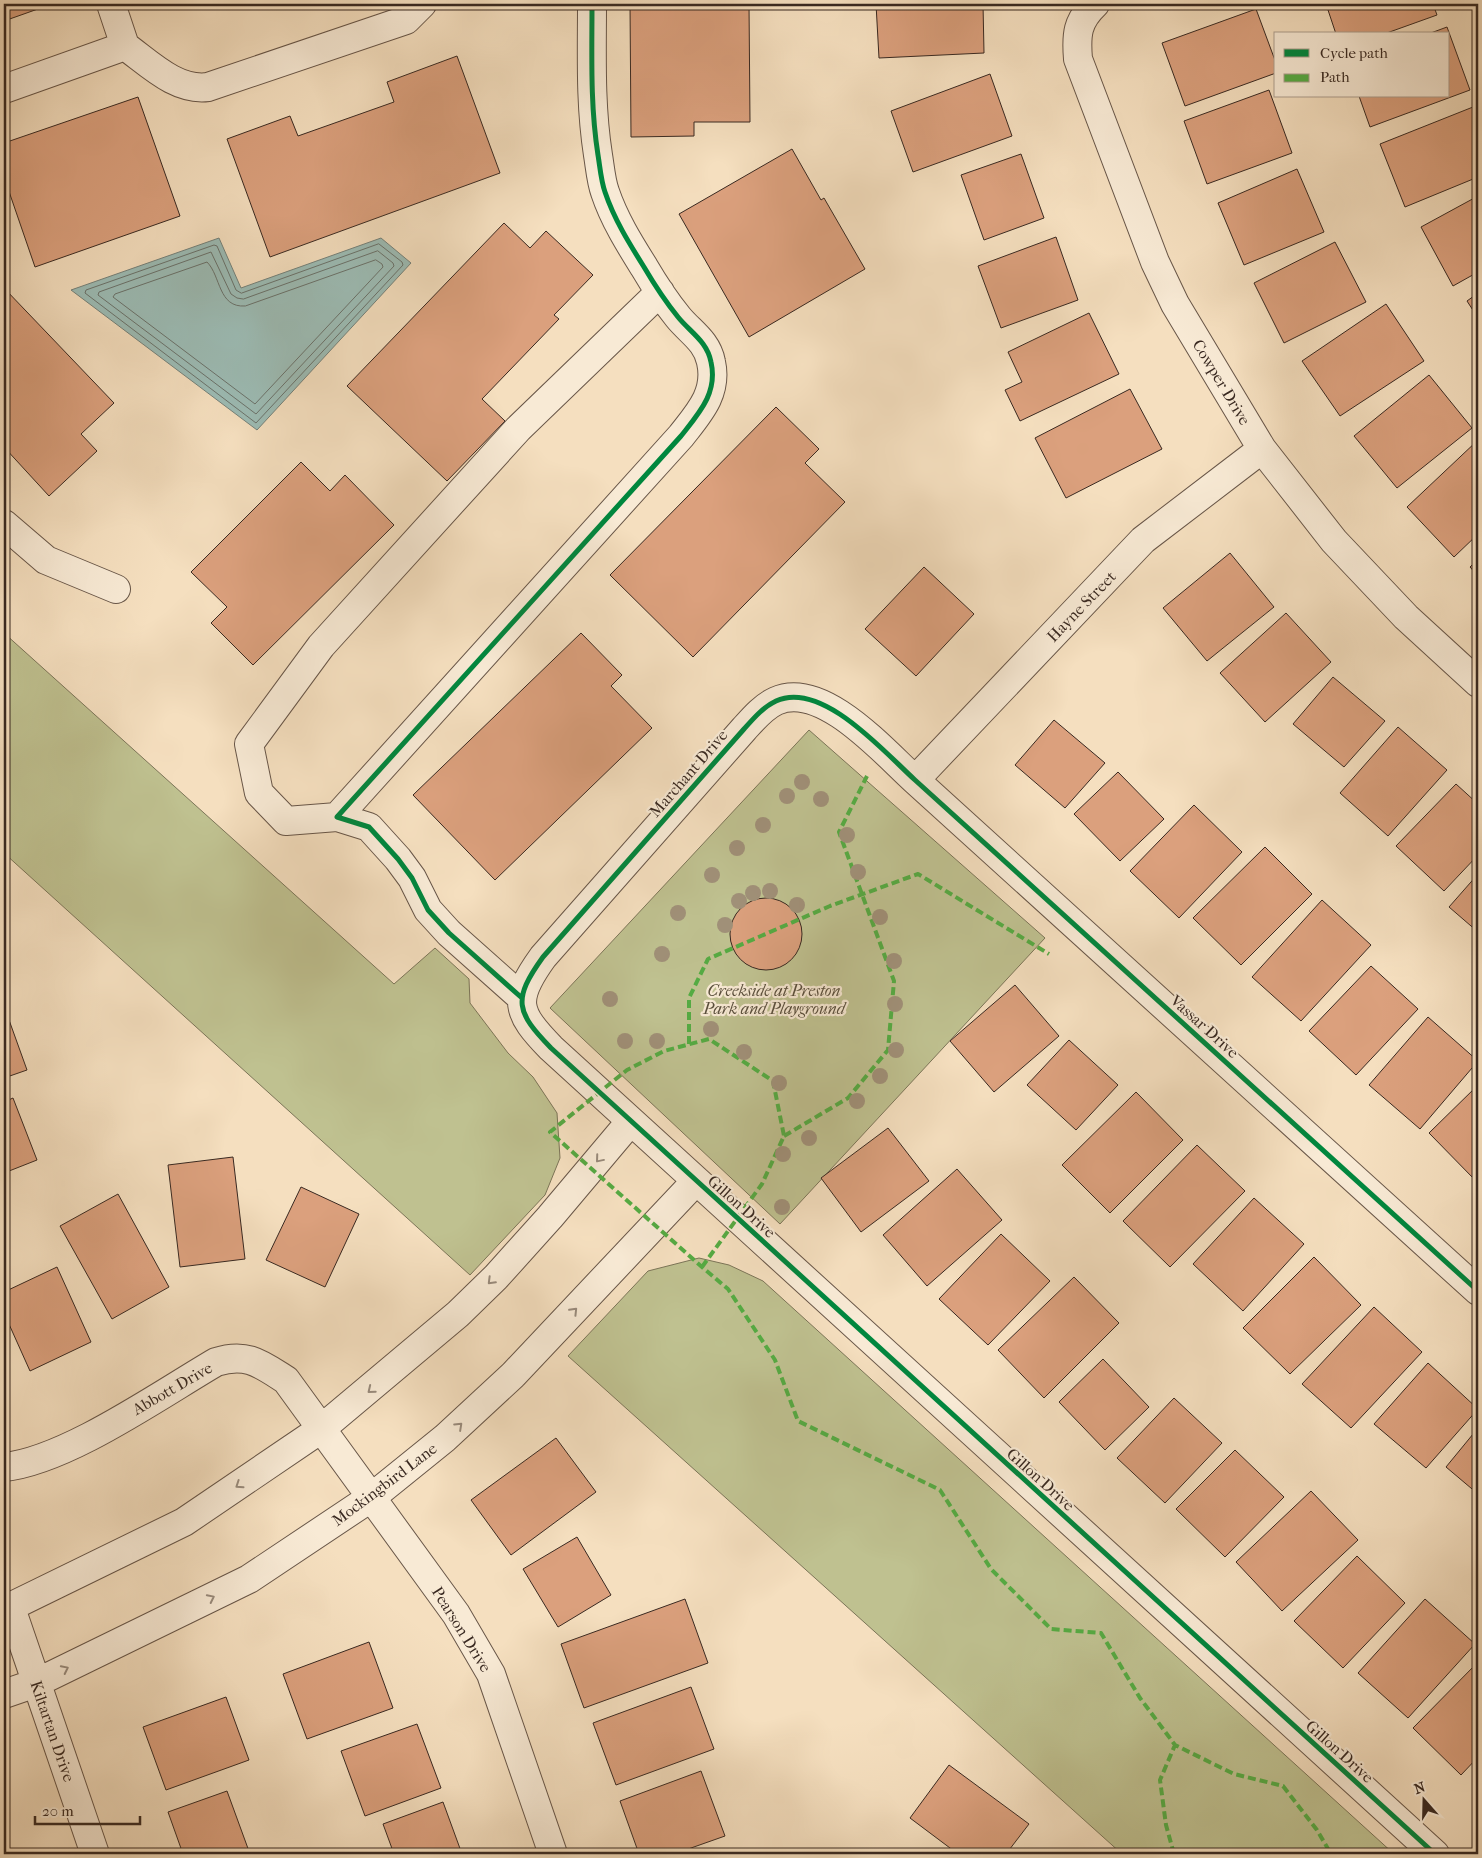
<svg xmlns="http://www.w3.org/2000/svg" width="1482" height="1858" font-family="'IM FELL French Canon',serif">
	<style>
		.green { fill: #bfc190; stroke: #7c7558 }
		.water { fill: #9cbcb5; stroke: #74817a }
		.lines { fill: none; stroke-linecap: round; stroke-linejoin: round }
		.shore { stroke: #6a726b; stroke-width: 1 }
		.building { fill: #dba07d; stroke: #392921 }
		.minor-casing { stroke: #685648; stroke-width: 30 }
		.minor { stroke: #f8ead5; stroke-width: 28 }
		.quiet { stroke: #55ab43; stroke-width: 4; stroke-dasharray: 8 4; stroke-linecap: butt }
		.cycleway-casing { stroke: #f8ead5; stroke-width: 8 }
		.cycleway { stroke: #00873e; stroke-width: 5 }
		.tree { fill: #a09078 }
		.oneway { stroke: #988a7b }
		.labels { text-anchor: middle; stroke-width: 4.5; stroke-linejoin: round; paint-order: stroke }
		.street-label { font-size: 16px; fill: #392921; stroke: #f8ead5 }
		.park-label { font-size: 16px; font-style: italic; fill: #5a4f3d; stroke: #f8ead5 }
	</style>
	<rect width="100%" height="100%" fill="#f5dfbf"/>
	<filter id="stains"><feTurbulence type="fractalNoise" baseFrequency=".004" numOctaves="4"/><feColorMatrix values="0 0 0 0 .2 0 0 0 0 .09 0 0 0 0 .02 0 0 0 .5 -.17"/></filter>
	<radialGradient id="worn" r=".72"><stop offset=".6" stop-color="#630" stop-opacity="0"/><stop offset="1" stop-color="#630" stop-opacity=".3"/></radialGradient>
	<!-- green -->
	<path class="green" d="M4,633L394,984L435,948L469,979L470,1003L508,1053L533,1077L557,1113L560,1158L545,1195L470,1275L4,853Z
		M809,730L1045,938L780,1224L550,1008Z
		M699,1258L729,1265L763,1281L1394,1854H1122L568,1356L648,1271Z"/>
	<!-- water -->
	<path class="water" d="M219,238L241,288L381,238L411,263L257,430L71,290Z"/>
	<g class="lines">
		<!-- shore -->
		<path class="shore" d="M379,244L402,262L403,265L256,423L85,293L86,290L214,245L217,246L236,290L241,293Z
			M378,251L393,263L394,266L256,414L98,295L99,292L211,252L231,294L237,298L243,299Z
			M376,260L382,264L383,267L255,404L113,297L115,294L207,262C221,276 218,308 245,306Z"/>
	</g>
	<!-- building -->
	<path class="building" d="M4,4H52L4,21Z
		M630,4H749L750,122H694V136L631,137Z
		M876,4H983L984,53L879,58Z
		M1326,4H1433L1437,15L1384,34H1336Z
		M1256,9L1276,63V73L1185,106L1162,43Z
		M1447,27L1470,90L1370,127L1359,96H1448V34H1428Z
		M457,56L500,173L270,257L227,139L290,116L298,136L394,102L387,82Z
		M990,74L1012,136L913,172L891,111Z
		M1269,90L1292,153L1207,184L1184,121Z
		M138,97L180,216L35,267L4,177V143Z
		M1478,105V177L1405,207L1380,144Z
		M792,149L821,200L824,198L865,269L749,337L679,214Z
		M1021,154L1044,218L984,240L961,175Z
		M1297,169L1324,232L1244,265L1218,203Z
		M1478,196V272L1453,286L1421,227Z
		M504,223L530,248L546,231L593,275L554,315L559,319L482,399L505,421L447,481L347,386Z
		M1056,237L1078,300L1001,328L978,266Z
		M1335,242L1366,302L1284,343L1254,283Z
		M4,288L114,403L81,434L97,451L49,496L4,447Z
		M1478,293V318L1467,301Z
		M1386,304L1424,361L1340,416L1302,361Z
		M1089,313L1119,374L1020,421L1005,390L1022,382L1008,352Z
		M1429,375L1472,428L1397,488L1354,436Z
		M1130,389L1162,449L1066,498L1035,438Z
		M776,407L819,449L805,463L845,502L693,657L610,575Z
		M1478,440V534L1454,557L1407,507Z
		M301,462L330,491L345,475L394,525L253,665L211,623L227,607L191,572Z
		M1230,553L1274,607L1207,661L1163,608Z
		M1478,559V576L1470,567Z
		M924,567L974,614L916,676L865,629Z
		M1286,613L1331,662L1265,722L1220,673Z
		M581,633L622,675L611,686L652,728L495,880L413,795Z
		M1333,677L1385,721L1344,767L1293,724Z
		M1054,720L1105,763L1065,808L1015,765Z
		M1398,727L1447,770L1388,836L1340,793Z
		M1118,772L1164,819L1120,861L1074,814Z
		M1456,784L1478,804V855L1444,891L1396,846Z
		M1194,805L1242,852L1179,918L1130,871Z
		M1265,847L1312,894L1241,965L1193,918Z
		M1478,874V932L1449,907Z
		M730 934a36 36 0 1 1 72 0a36 36 0 1 1-72 0Z
		M1322,900L1371,945L1301,1021L1252,977Z
		M1371,966L1418,1009L1356,1075L1309,1031Z
		M1015,985L1059,1036L994,1092L950,1041Z
		M4,1006L27,1070L4,1078Z
		M1428,1017L1478,1061L1420,1129L1369,1085Z
		M1069,1040L1118,1085L1076,1130L1027,1085Z
		M1478,1085V1177L1475,1180L1429,1133Z
		M1136,1092L1183,1140L1110,1213L1062,1165Z
		M13,1098L37,1160L4,1173V1102Z
		M888,1128L929,1181L861,1232L821,1178Z
		M1197,1145L1245,1191L1170,1267L1123,1221Z
		M233,1157L245,1259L180,1267L168,1165Z
		M957,1169L1002,1220L927,1286L883,1235Z
		M301,1187L359,1214L325,1287L266,1260Z
		M118,1194L169,1287L112,1319L60,1226Z
		M1254,1198L1304,1244L1243,1311L1193,1264Z
		M1001,1234L1050,1281L988,1345L939,1299Z
		M1314,1257L1361,1305L1290,1374L1243,1328Z
		M57,1267L91,1342L30,1371L4,1313V1292Z
		M1074,1277L1119,1323L1044,1398L998,1350Z
		M1374,1307L1422,1352L1351,1428L1302,1384Z
		M1103,1359L1149,1407L1105,1450L1059,1402Z
		M1428,1363L1478,1409L1426,1468L1374,1424Z
		M1174,1398L1222,1443L1165,1503L1117,1458Z
		M1478,1428V1494L1446,1467Z
		M556,1438L596,1492L511,1555L471,1500Z
		M1235,1450L1284,1497L1225,1557L1176,1509Z
		M1311,1491L1358,1540L1282,1611L1236,1562Z
		M577,1537L611,1595L558,1627L523,1569Z
		M1357,1556L1405,1603L1343,1668L1294,1621Z
		M685,1599L708,1663L584,1708L561,1644Z
		M1425,1599L1475,1644L1408,1718L1358,1673Z
		M369,1642L393,1708L307,1739L283,1674Z
		M1478,1662V1757L1461,1775L1413,1728Z
		M691,1687L714,1749L616,1785L593,1723Z
		M226,1697L249,1760L166,1790L143,1727Z
		M417,1724L441,1788L365,1816L341,1751Z
		M949,1765L1029,1824L1006,1854H958L910,1818Z
		M701,1771L725,1836L674,1854H639L620,1801Z
		M227,1791L250,1854H183L168,1812Z
		M443,1802L462,1854H394L383,1824Z"/>
	<g class="lines">
		<!-- minor casing -->
		<g class="minor-casing">
			<path id="minor" d="M111,4L125,46
				M1095,4C1077,21 1076,35 1078,59L1155,262L1175,304L1262,449L1334,541L1406,617L1478,683
				M4,89L125,46C150,64 176,91 208,87L406,20L422,4
				M4,524L46,560L116,589
				M915,780L1143,540L1262,449
				M337,817L286,821L259,793L249,744L321,646L518,429L660,292
				M522,998L449,933L428,910L412,878L398,859L369,827L337,817L681,436C699,413 718,393 711,362C707,341 690,332 678,317C665,301 654,284 644,267C629,243 614,219 605,192C601,181 600,167 598,155C590,104 592,55 592,4
				M4,1467C66,1461 161,1394 216,1362C247,1352 261,1364 286,1380L456,1614L491,1674L553,1854
				M11,1608L95,1854
				M4,1610L184,1522L321,1429L458,1314L496,1277L550,1217L630,1122
				M4,1694L36,1683L249,1579L372,1497L445,1438L513,1375L696,1181
				M1435,1854L551,1048C516,1012 512,1000 543,957L744,729C753,719 763,707 776,701C822,680 884,752 915,780L1478,1291"/>
		</g>
		<!-- minor -->
		<use href="#minor" class="minor"/>
		<!-- quiet -->
		<path class="quiet" d="M689,1044V998L708,959L830,906L918,874L1049,954
			M784,1136L848,1098L888,1050L894,981L839,832L867,776
			M702,1267L762,1184L784,1136L773,1081L709,1039L664,1051L627,1070L550,1132L702,1267L728,1289L775,1360L798,1421L940,1490L991,1569L1051,1629L1101,1633L1140,1698L1175,1745L1234,1774L1283,1786L1317,1830L1331,1854
			M1174,1854L1166,1825L1160,1780L1175,1745"/>
		<!-- cycleway casing -->
		<g class="cycleway-casing">
			<path id="cycleway" d="M522,998L449,933L428,910L412,878L398,859L369,827L337,817L681,436C699,413 718,393 711,362C707,341 690,332 678,317C665,301 654,284 644,267C629,243 614,219 605,192C601,181 600,167 598,155C590,104 592,55 592,4
				M1435,1854L551,1048C516,1012 512,1000 543,957L744,729C753,719 763,707 776,701C822,680 884,752 915,780L1478,1291"/>
		</g>
		<!-- cycleway -->
		<use href="#cycleway" class="cycleway"/>
	</g>
	<!-- trees -->
	<g class="tree">
		<circle cx="802" cy="782" r="8"/>
		<circle cx="787" cy="796" r="8"/>
		<circle cx="821" cy="799" r="8"/>
		<circle cx="763" cy="825" r="8"/>
		<circle cx="847" cy="835" r="8"/>
		<circle cx="737" cy="848" r="8"/>
		<circle cx="858" cy="872" r="8"/>
		<circle cx="712" cy="875" r="8"/>
		<circle cx="770" cy="891" r="8"/>
		<circle cx="753" cy="893" r="8"/>
		<circle cx="739" cy="901" r="8"/>
		<circle cx="797" cy="905" r="8"/>
		<circle cx="678" cy="913" r="8"/>
		<circle cx="880" cy="917" r="8"/>
		<circle cx="725" cy="925" r="8"/>
		<circle cx="662" cy="954" r="8"/>
		<circle cx="894" cy="961" r="8"/>
		<circle cx="610" cy="999" r="8"/>
		<circle cx="895" cy="1004" r="8"/>
		<circle cx="711" cy="1029" r="8"/>
		<circle cx="625" cy="1041" r="8"/>
		<circle cx="657" cy="1041" r="8"/>
		<circle cx="896" cy="1050" r="8"/>
		<circle cx="744" cy="1052" r="8"/>
		<circle cx="880" cy="1076" r="8"/>
		<circle cx="779" cy="1083" r="8"/>
		<circle cx="857" cy="1101" r="8"/>
		<circle cx="809" cy="1138" r="8"/>
		<circle cx="783" cy="1154" r="8"/>
		<circle cx="782" cy="1207" r="8"/>
	</g>
	<!-- one-way arrows -->
	<defs><path id="oneway-chevron" d="M-2-3.5L2.5 0L-2 3.5" fill="none" stroke-width="1.6" stroke-linecap="round" stroke-linejoin="round" transform="scale(1.25)"/></defs>
	<g class="oneway">
		<use href="#oneway-chevron" transform="translate(599 1159) rotate(130)"/>
		<use href="#oneway-chevron" transform="translate(491 1281) rotate(135)"/>
		<use href="#oneway-chevron" transform="translate(574 1311) rotate(-46)"/>
		<use href="#oneway-chevron" transform="translate(371 1390) rotate(141)"/>
		<use href="#oneway-chevron" transform="translate(459 1426) rotate(-43)"/>
		<use href="#oneway-chevron" transform="translate(239 1485) rotate(146)"/>
		<use href="#oneway-chevron" transform="translate(211 1598) rotate(-26)"/>
		<use href="#oneway-chevron" transform="translate(65 1669) rotate(-26)"/>
	</g>
	<g class="labels">
		<!-- street labels -->
		<g class="street-label">
			<text transform="translate(1222 382) rotate(59)" y="6">Cowper Drive</text>
			<text transform="translate(1081 606) rotate(-46)" y="6">Hayne Street</text>
			<text transform="translate(688 773) rotate(-49)" y="6">Marchant Drive</text>
			<text transform="translate(1205 1026) rotate(42)" y="6">Vassar Drive</text>
			<text transform="translate(742 1206) rotate(42)" y="6">Gillon Drive</text>
			<text transform="translate(172 1388) rotate(-30)" y="6">Abbott Drive</text>
			<text transform="translate(1041 1479) rotate(42)" y="6">Gillon Drive</text>
			<text transform="translate(384 1484) rotate(-37)" y="6">Mockingbird Lane</text>
			<text transform="translate(462 1629) rotate(58)" y="6">Pearson Drive</text>
			<text transform="translate(53 1731) rotate(71)" y="6">Kiltartan Drive</text>
			<text transform="translate(1340 1751) rotate(42)" y="6">Gillon Drive</text>
		</g>
		<!-- park labels -->
		<g class="park-label">
			<text x="774" y="996">Creekside at Preston<tspan x="774" dy="18">Park and Playground</tspan></text>
		</g>
	</g>
	<!-- margin -->
	<rect width="1482" height="1858" fill="none" stroke="#f5dfbf" stroke-width="20"/>
	<rect x="5" y="5" width="1472" height="1848" fill="none" stroke="#392921" stroke-width="2.5"/>
	<rect x="10" y="10" width="1462" height="1838" fill="none" stroke="#392921"/>
	<!-- legend -->
	<rect x="1274" y="32" width="175" height="65" fill="#f8ead5" stroke="#ac9d8d"/>
	<rect x="1284" y="49" width="25" height="8" fill="#00873e" stroke="#ac9d8d"/>
	<text x="1320" y="58" font-size="15" fill="#392921">Cycle path</text>
	<rect x="1284" y="74" width="25" height="8" fill="#55ab43" stroke="#ac9d8d"/>
	<text x="1320" y="82" font-size="15" fill="#392921">Path</text>
	<!-- north arrow -->
	<g transform="translate(1424 1800) rotate(340)" stroke="#f8ead5" stroke-width="4" paint-order="stroke">
	<path d="M0-4L9 19L0 12L-9 19Z" fill="#392921"/>
	<text y="-8" font-size="14" font-weight="bold" text-anchor="middle" fill="#392921">N</text>
	</g>
	<!-- scale -->
	<path d="M35 1816v8h105v-8" fill="none" stroke="#392921" stroke-width="2.5"/>
	<text x="42" y="1816" font-size="15" fill="#392921" stroke="#f8ead5" stroke-width="4" paint-order="stroke">20 m</text>
	<rect width="100%" height="100%" filter="url(#stains)"/>
	<rect width="100%" height="100%" fill="url(#worn)"/>
</svg>
